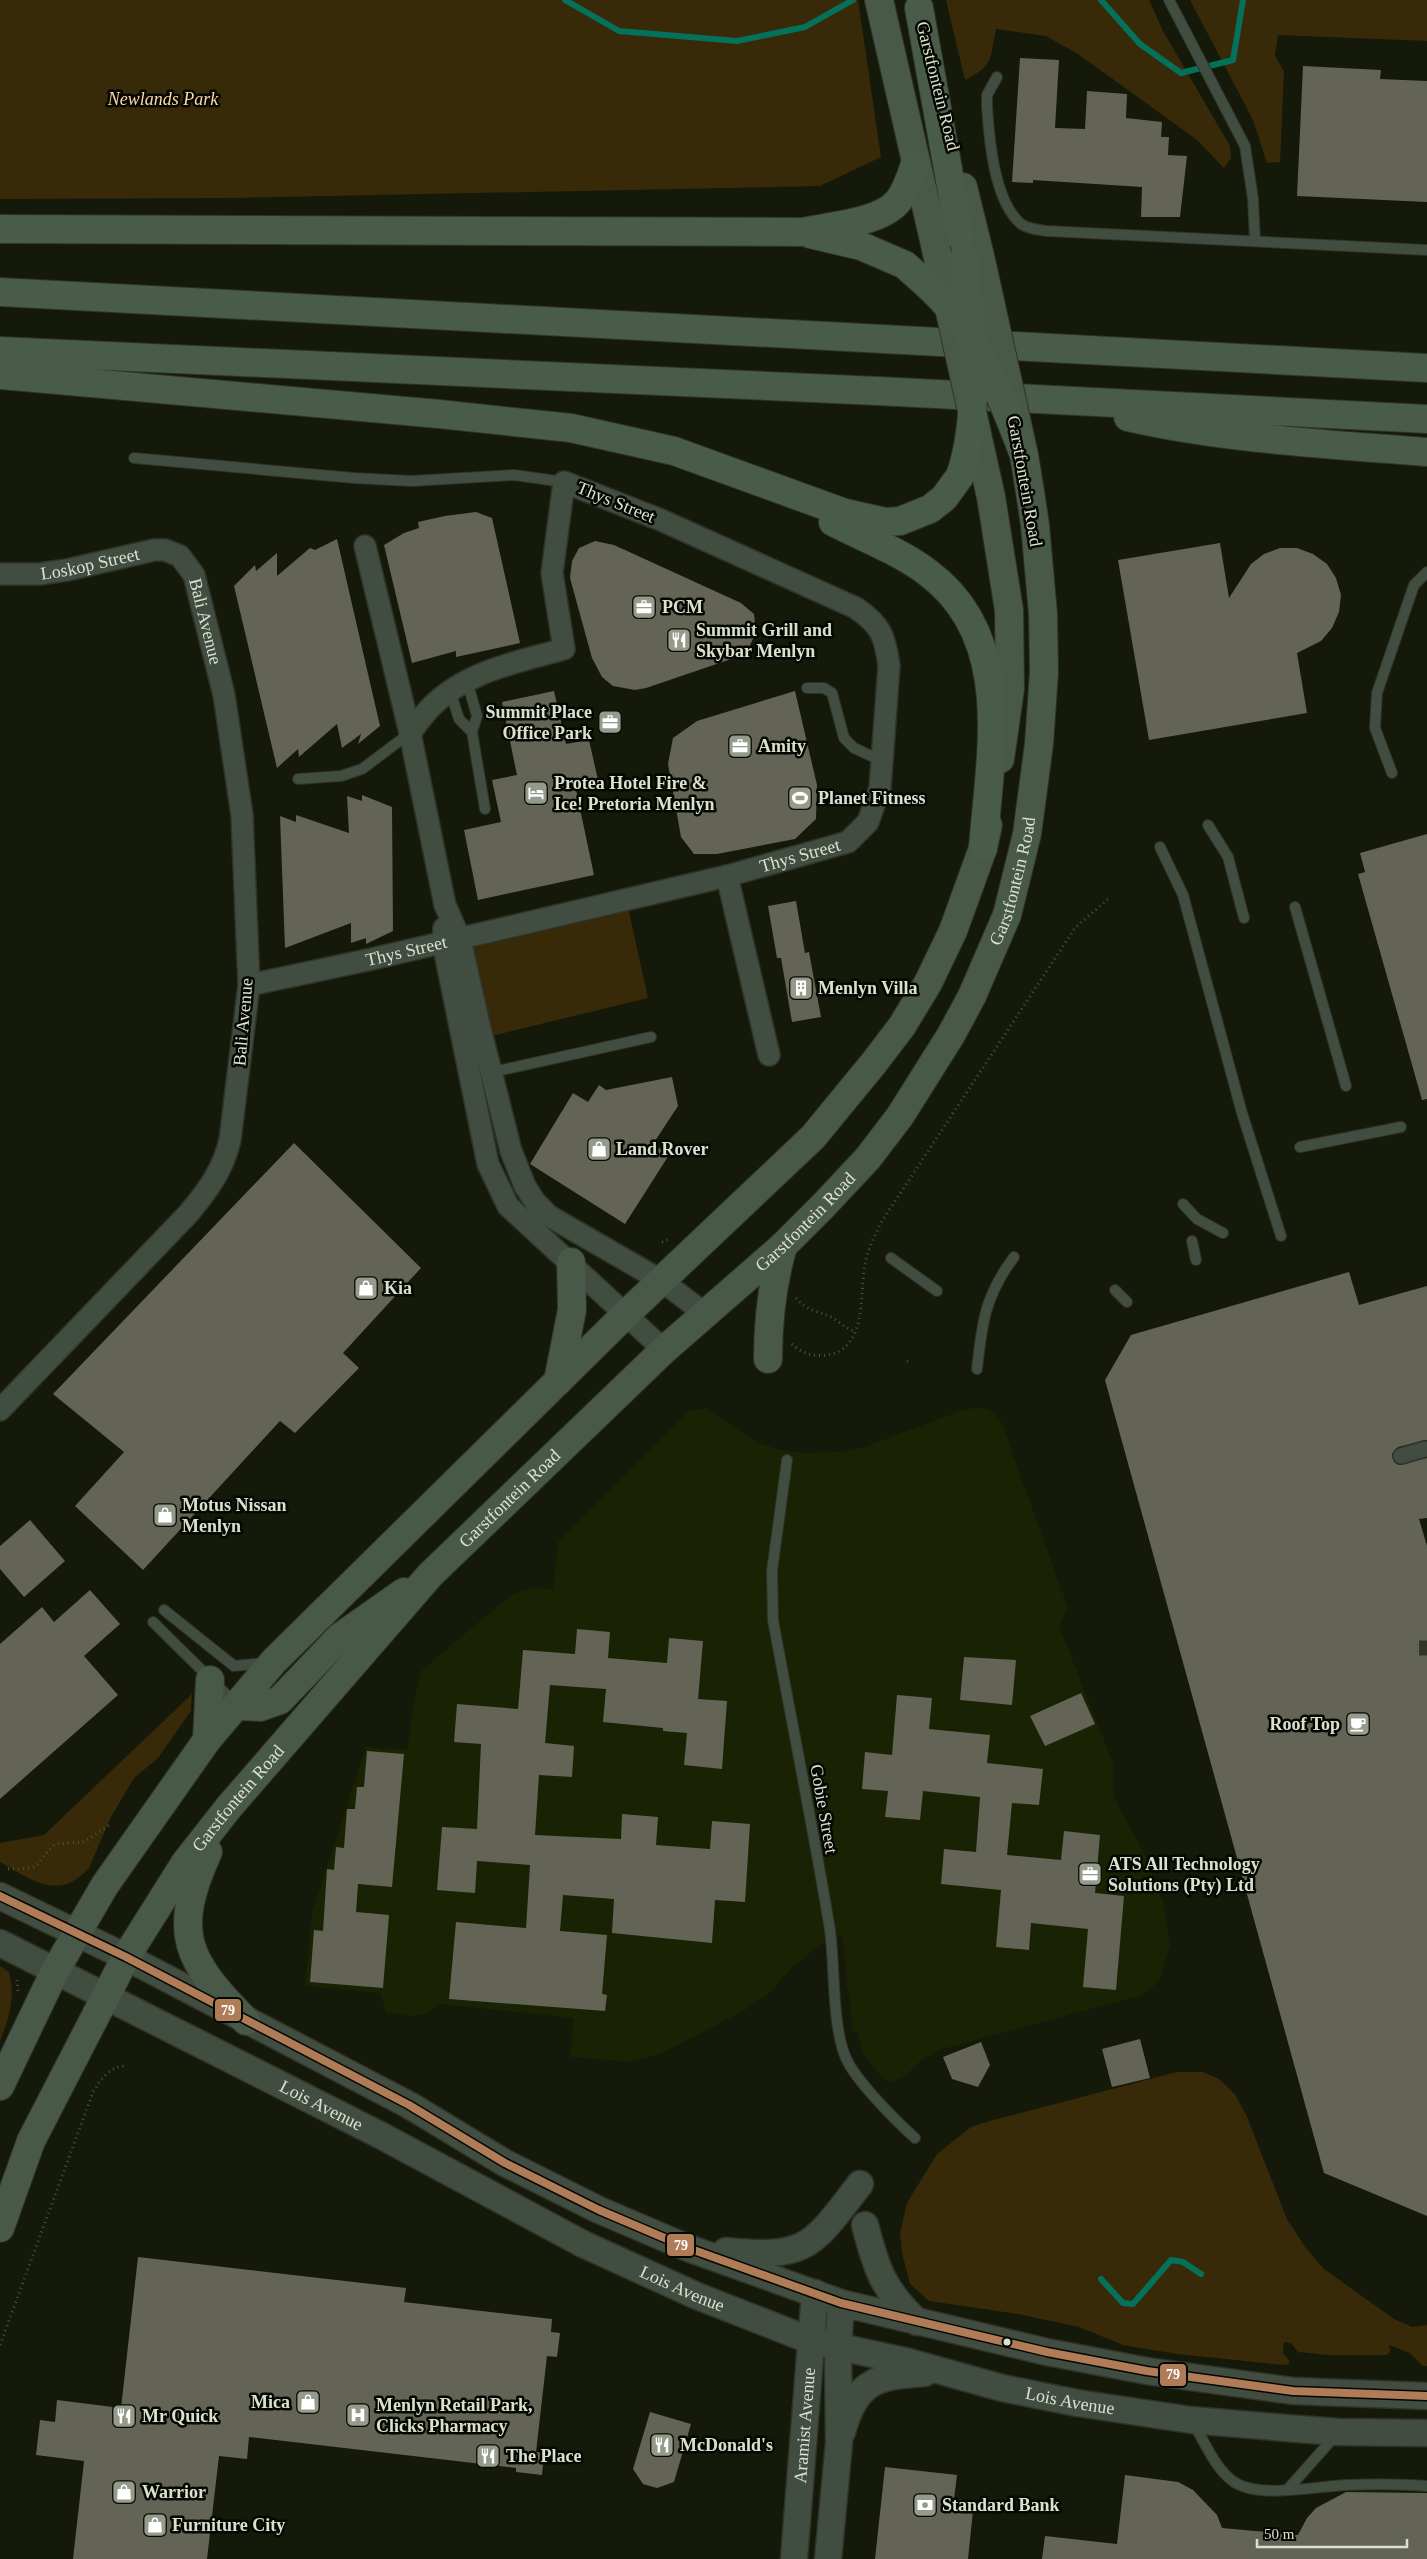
<svg xmlns="http://www.w3.org/2000/svg" width="1427" height="2559" font-family="Georgia,serif">
	<style>
		.built { fill: #192304 }
		.green { fill: #382909 }
		.lines { fill: none; stroke-linecap: round; stroke-linejoin: round }
		.stream { stroke: #04725a; stroke-width: 6 }
		.building { fill: #636456 }
		.pedestrian-tunnel { stroke: #323728; stroke-width: 15; stroke-dasharray: 15 8; stroke-linecap: butt }
		.service-casing { stroke: #2f3328; stroke-width: 12 }
		.pedestrian-casing { stroke: #2f3328; stroke-width: 18 }
		.minor-casing { stroke: #2f3328; stroke-width: 24 }
		.tertiary-casing { stroke: #2f3328; stroke-width: 29 }
		.secondary-casing { stroke: #2f3328; stroke-width: 30 }
		.motorway-casing { stroke: #2f3328; stroke-width: 30 }
		.path { stroke: #4a5346; stroke-width: 3; stroke-dasharray: 1 4; stroke-linecap: butt }
		.service { stroke: #404d40; stroke-width: 10 }
		.pedestrian { stroke: #404d40; stroke-width: 15 }
		.minor { stroke: #404d40; stroke-width: 21 }
		.tertiary { stroke: #404d40; stroke-width: 26 }
		.secondary { stroke: #485849; stroke-width: 28 }
		.motorway { stroke: #495c4a; stroke-width: 28 }
		.secondary-bridge-casing { stroke: #2f3328; stroke-width: 30; stroke-linecap: butt }
		.motorway-bridge-casing { stroke: #2f3328; stroke-width: 30; stroke-linecap: butt }
		.secondary-bridge { stroke: #485849; stroke-width: 28 }
		.motorway-bridge { stroke: #495c4a; stroke-width: 28 }
		.bus-1-casing { stroke: #050701; stroke-width: 11 }
		.bus-1 { stroke: #b07c57; stroke-width: 8 }
		.bus-dot { fill: #dae1d1; stroke: #050701; stroke-width: 2 }
		.labels { text-anchor: middle; stroke-width: 5; stroke-linejoin: round; paint-order: stroke }
		.street-label { font-size: 18px; fill: #dae1d1; stroke: #050701 }
		.park-label { font-size: 18px; font-style: italic; fill: #fbd9a4; stroke: #050701 }
		.poi-label { font-size: 18px; font-weight: bold; fill: #dae1d1; stroke: #050701; text-anchor: start }
		.line-badge { stroke: #050701; stroke-width: 2 }
		.badge-label { font-size: 14px; text-anchor: middle; font-weight: bold; fill: #fff }
	</style>
	<rect width="100%" height="100%" fill="#14190a"/>
	<!-- built -->
	<path class="built" d="M978,1407L990,1410L1001,1421L1068,1608L1059,1626L1113,1763L1114,1798L1143,1851L1164,1905L1170,1945L1159,1982L1139,1996L939,2050L920,2061L905,2076L890,2082L882,2078L863,2052L857,2031L853,2032L842,1936L820,1945L795,1965L766,1996L742,2012L662,2053L633,2062L570,2057L574,2018L440,2004L424,2014L409,2016L386,2012L380,1993L305,1986L312,1912L366,1747L407,1750L415,1695L422,1670L512,1594L532,1588L553,1589L558,1542L689,1411L706,1408L758,1443L784,1451L805,1453L839,1452L862,1448L958,1412Z"/>
	<!-- green -->
	<path class="green" d="M0,0H858L881,157L820,186L233,198L0,199Z
		M946,0H1149L1163,31L1230,146L1231,158L1224,168L1197,140L1078,54L1046,36L996,29C990,58 994,66 965,80Z
		M1190,0H1427V41L1278,35L1275,55L1284,72L1280,162L1267,163L1253,120Z
		M628,907L648,998L483,1038L471,944Z
		M192,1694L191,1711L158,1758L134,1778L111,1817L89,1868C59,1902 32,1880 0,1862V1843L44,1835Z
		M0,1966L9,1972C16,1998 9,2017 0,2041Z
		M1177,2072H1203L1219,2079L1235,2094L1247,2117L1287,2219L1305,2247L1324,2269L1394,2319L1412,2327L1427,2325V2366H1423L1410,2353L1389,2345L1390,2352L1387,2355H1329L1298,2352L1291,2343L1284,2342L1283,2353L1289,2360V2364L1283,2365L1177,2354L1123,2345L1079,2327L1018,2314L929,2301L910,2284L902,2253L900,2233L907,2203L937,2154L971,2127L990,2121Z"/>
	<g class="lines">
		<!-- stream -->
		<path class="stream" d="M565,0L619,31L737,41L805,27L853,0
			M1101,0L1140,44L1181,73L1233,60L1243,0
			M1101,2279L1123,2303L1133,2304L1171,2260L1183,2262L1201,2274"/>
	</g>
	<!-- building -->
	<path class="building" d="M1020,58L1059,60L1055,128L1085,129L1087,91L1127,94L1126,118L1162,122L1161,137H1169L1168,155L1187,156L1180,217H1141L1142,187L1033,180V183L1012,182Z
		M1303,66L1381,70L1380,79L1427,81V202L1297,196Z
		M476,512L492,518L520,643L456,657V651L412,663L384,545L404,533L419,528L418,522L445,516Z
		M337,539L380,726L358,744L361,734L342,748L337,724L299,757L298,749L277,768L234,586L255,565L256,571L277,553V576L310,548L315,550Z
		M595,541L614,545L741,603L754,614L756,632L746,654L646,688L635,690L613,686L602,677L592,658L570,578L572,561L579,548Z
		M1220,543L1229,598L1251,564L1264,554L1280,548H1297L1313,554L1327,564L1336,578L1341,595L1339,612L1332,628L1321,641L1297,653L1307,713L1149,740L1118,560Z
		M554,691L566,744L589,740L598,780L575,785L594,875L478,900L464,830L501,822L492,780L517,775L502,702Z
		M795,691L817,785L816,819L795,839L717,854H694L681,837L668,764L673,738L697,721Z
		M362,795L392,807L393,931L366,944V938L351,943V923L285,948L280,816L296,822V815L349,833L347,796L362,801Z
		M1427,834V1099L1422,1100L1358,874L1365,872L1360,853Z
		M796,901L805,953L809,952L821,1017L792,1022L781,958H777L768,906Z
		M672,1077L678,1106L653,1144L669,1155L625,1224L530,1164L573,1093L588,1102L599,1085L606,1090Z
		M294,1143L421,1268L343,1353L359,1368L295,1433L280,1421L143,1570L75,1506L124,1452L53,1394Z
		M1349,1272L1359,1305L1427,1286V1440L1398,1447L1392,1454L1394,1462L1399,1465L1427,1458V1518L1419,1519L1427,1546V2216L1324,2173L1105,1380L1131,1335Z
		M30,1520L65,1561L24,1597L0,1569V1546Z
		M90,1590L120,1624L84,1656L118,1695L0,1799V1644L42,1607L54,1622Z
		M577,1629L610,1632L608,1658L667,1663L669,1638L703,1641L698,1699L727,1701L722,1769L684,1765L687,1733L663,1731V1728L603,1722L606,1689L550,1685L545,1743L574,1746L572,1777L539,1775L535,1835L621,1839L622,1814L658,1817L656,1845L710,1849L712,1821L750,1824L745,1902L715,1900L712,1943L612,1933L614,1899L563,1895L560,1931L607,1935L602,1994L607,1995L605,2011L449,1999L456,1922L526,1928L530,1865L477,1861L475,1893L437,1890L442,1827L477,1829L481,1744L454,1742L457,1704L518,1709L523,1650L575,1654Z
		M964,1657L1016,1660L1012,1705L960,1700Z
		M1081,1693L1095,1724L1045,1746L1030,1716Z
		M897,1695L932,1698L929,1729L990,1735L987,1763L1043,1769L1039,1805L1012,1803L1007,1855L1061,1860L1064,1831L1100,1835L1095,1893L1124,1896L1116,1990L1083,1987L1088,1929L1031,1923L1029,1950L996,1947L1001,1890L941,1884L944,1849L976,1852L980,1797L923,1791L920,1820L885,1817L888,1791L862,1789L865,1752L892,1755Z
		M367,1751L404,1754L392,1887L358,1884L356,1912L389,1915L383,1988L310,1982L314,1930L323,1931L327,1869L334,1870L336,1847L344,1848L347,1809H355L357,1787H364Z
		M1140,2039L1150,2078L1112,2087L1102,2049Z
		M981,2042L990,2065L978,2087L952,2079L943,2057Z
		M138,2257L406,2288L404,2302L552,2319L551,2332L560,2333L557,2357L547,2356L536,2452L544,2453L542,2475L516,2472V2468L249,2437L247,2459L219,2456L207,2559H73L84,2461L36,2455L40,2420L55,2422L57,2400L121,2408Z
		M650,2412L691,2424L674,2482L657,2488L643,2484L633,2469Z
		M885,2467L957,2475L954,2499L974,2501L968,2559H875Z
		M1125,2475L1178,2482L1193,2490L1217,2515L1222,2528L1298,2535L1307,2518L1316,2508L1346,2492L1427,2493V2559H1042L1045,2536L1117,2544Z"/>
	<g class="lines">
		<!-- pedestrian-tunnel -->
		<path class="pedestrian-tunnel" d="M1419,1648H1427"/>
		<!-- service casing -->
		<g class="service-casing">
			<path id="service" d="M1169,0L1245,146L1253,199L1255,241
				M997,77L987,95V106C989,139 994,201 1021,224C1028,229 1039,230 1047,231L1427,250
				M134,458L354,478L411,481L514,475L564,482
				M467,681L477,716L472,732L485,809
				M807,688H824L832,693L844,738L854,748L882,761
				M450,691L459,719L472,732
				M1392,773L1375,728L1377,693L1414,585L1427,572
				M298,779L341,776L362,769L410,733
				M1208,825L1228,857L1244,918
				M1160,847L1183,895L1242,1113L1281,1236
				M1295,907L1346,1086
				M488,1073L651,1037
				M1300,1147L1401,1127
				M1183,1204L1197,1219L1223,1233
				M1192,1241L1196,1260
				M891,1258L937,1291
				M1115,1290L1127,1302
				M977,1369C982,1322 985,1296 1014,1257
				M787,1460L772,1571L773,1620C792,1724 813,1827 830,1930C835,1967 832,2027 846,2058C855,2080 897,2122 915,2138
				M164,1610L234,1666L265,1663
				M153,1622L237,1705
				M1193,2423C1205,2442 1215,2469 1234,2482C1260,2499 1317,2486 1347,2485C1373,2484 1401,2484 1427,2486
				M1287,2490L1336,2435"/>
		</g>
		<!-- pedestrian casing -->
		<g class="pedestrian-casing">
			<path id="pedestrian" d="M1401,1456L1425,1449"/>
		</g>
		<!-- minor casing -->
		<g class="minor-casing">
			<g id="minor">
				<path d="M365,546L410,733L445,905L460,939L480,1028L511,1151L525,1186L535,1202L549,1216L662,1281L704,1313"/>
				<path id="s1" d="M0,574H39L67,570L154,550H165L180,556L194,575L224,695L242,815L249,985L230,1140C223,1170 208,1190 189,1213L0,1410"/>
				<path d="M727,876L769,1055"/>
				<path d="M444,928L443,943L488,1164L508,1206L664,1350"/>
				<path id="s2" d="M249,985L372,959L727,876L848,842L868,822L880,788L889,666C885,636 881,625 856,608L661,520L564,482L552,573L564,649C518,662 467,671 432,706C424,714 417,724 410,733"/>
			</g>
		</g>
		<!-- tertiary casing -->
		<g class="tertiary-casing">
			<g id="tertiary">
				<path d="M0,1896L126,1957L409,2105L505,2163L599,2210L688,2248L841,2303L1047,2352L1147,2371L1293,2391L1427,2396"/>
				<path id="s3" d="M0,1943L380,2135L583,2244L697,2296L812,2341L909,2362L1002,2388L1077,2403L1191,2420L1286,2428L1338,2432L1427,2433"/>
				<path d="M865,2225C877,2271 883,2289 917,2322"/>
				<path d="M726,2251C808,2259 812,2246 860,2184"/>
				<path d="M842,2432C856,2381 876,2376 925,2373"/>
				<path id="s4" d="M794,2559L815,2293"/>
				<path d="M828,2559L839,2443L838,2347L841,2303"/>
			</g>
		</g>
		<!-- secondary casing -->
		<g class="secondary-casing">
			<g id="secondary">
				<path d="M879,0L936,249"/>
				<path d="M963,187L980,256"/>
				<path d="M991,497L1009,610L1010,689L1000,759"/>
				<path d="M768,1359C768,1320 772,1284 783,1246"/>
				<path d="M558,1381L572,1310L571,1262"/>
				<path d="M238,1706L260,1707L280,1700L340,1637L404,1592"/>
				<path d="M207,1740L210,1680"/>
				<path d="M208,1852C171,1933 186,1960 246,2021"/>
				<path d="M0,2086L55,1971L105,1885L207,1740L274,1661L625,1315L813,1137L873,1064L902,1026L928,983L953,931L983,848L988,825"/>
				<path id="s5" d="M0,2228L31,2141L126,1957L185,1863L229,1807L430,1575L664,1350L783,1246L823,1206L868,1158L900,1116L951,1035L972,996L1007,915L1027,834L1039,744L1044,672L1043,614L1035,525L1030,492"/>
			</g>
		</g>
		<!-- motorway casing -->
		<g class="motorway-casing">
			<path id="motorway" d="M919,8L964,258
				M0,229L802,232C829,226 882,223 899,200C907,189 911,176 915,164
				M810,234L861,246L905,265
				M0,292L1427,368
				M0,351L878,391L1427,419
				M0,375L439,414L571,428L674,451L845,513L885,522L900,521L930,509L944,498L960,476
				M1128,417C1225,439 1327,444 1427,452
				M833,522C864,538 899,551 927,572C1016,637 990,754 983,848"/>
		</g>
		<!-- path -->
		<path class="path" d="M662,1242L670,1239
			M796,1298C808,1312 816,1310 831,1317C839,1322 846,1328 855,1332
			M792,1344C801,1353 814,1357 827,1355C868,1349 859,1294 865,1264C868,1249 875,1235 882,1221L1075,928L1108,899
			M907,1361L911,1363
			M8,1869C44,1869 33,1866 55,1844L84,1842L111,1824
			M17,1980L18,1992
			M0,2345L93,2092C101,2079 110,2066 126,2066"/>
		<!-- service -->
		<use href="#service" class="service"/>
		<!-- pedestrian -->
		<use href="#pedestrian" class="pedestrian"/>
		<!-- minor -->
		<use href="#minor" class="minor"/>
		<!-- tertiary -->
		<use href="#tertiary" class="tertiary"/>
		<!-- secondary -->
		<use href="#secondary" class="secondary"/>
		<!-- motorway -->
		<use href="#motorway" class="motorway"/>
		<!-- secondary-bridge casing -->
		<g class="secondary-bridge-casing">
			<path id="secondary-bridge" d="M936,249L991,497
				M980,256L1024,455L1030,492"/>
		</g>
		<!-- motorway-bridge casing -->
		<g class="motorway-bridge-casing">
			<path id="motorway-bridge" d="M905,265C920,279 937,292 949,308C982,348 1006,407 1024,455
				M960,476C982,414 972,322 964,258"/>
		</g>
		<!-- secondary-bridge -->
		<use href="#secondary-bridge" class="secondary-bridge"/>
		<!-- motorway-bridge -->
		<use href="#motorway-bridge" class="motorway-bridge"/>
		<!-- bus-1 casing -->
		<g class="bus-1-casing">
			<path id="bus-1" d="M0,1896L126,1957L409,2105L505,2163L599,2210L688,2248L841,2303L1047,2352L1147,2371L1293,2391L1427,2396"/>
		</g>
		<!-- bus-1 -->
		<use href="#bus-1" class="bus-1"/>
	</g>
	<!-- icons -->
	<defs>
		<g id="office-square" transform="scale(1.25)"><rect x="-9" y="-9" width="18" height="18" rx="4" fill="#959b8b" stroke="#050701"/><path d="M-6-3h4V-5.5h4V-3h4V5H-6ZM-1-4.5V-3h2v-1.5ZM-6 0V1H6V0Z" fill="#fff"/></g>
		<g id="restaurant-square" transform="scale(1.25)"><rect x="-9" y="-9" width="18" height="18" rx="4" fill="#959b8b" stroke="#050701"/><path d="M-5-6h1v4h1v-4h1v4h1v-4h1v5L-1.5 .5V6h-2V.5L-5-1ZM5-6V6H3V1.5H1.5Q1.5-4 5-6Z" fill="#fff"/></g>
		<g id="hotel-square" transform="scale(1.25)"><rect x="-9" y="-9" width="18" height="18" rx="4" fill="#959b8b" stroke="#050701"/><path d="M-6-4.5h1.5V1H6V5H4.5V3h-9V5H-6ZM-4 0a1.8 1.8 0 1 1 3.6 0ZM.5 0V-2.5h3Q6-2.5 6 0Z" fill="#fff"/></g>
		<g id="stadium-square" transform="scale(1.25)"><rect x="-9" y="-9" width="18" height="18" rx="4" fill="#959b8b" stroke="#050701"/><path d="M0-5a6.5 5 0 1 0 0 10a6.5 5 0 1 0 0-10ZM-3.5-1.8h7v3.6h-7Z" fill="#fff"/></g>
		<g id="building-square" transform="scale(1.25)"><rect x="-9" y="-9" width="18" height="18" rx="4" fill="#959b8b" stroke="#050701"/><path d="M-4-6H4V6H1V3H-1V6H-4ZM-2.5-4.3h1.7v1.8h-1.7ZM.8-4.3h1.7v1.8H.8ZM-2.5-1h1.7V.8h-1.7ZM.8-1h1.7V.8H.8Z" fill="#fff"/></g>
		<g id="shop-square" transform="scale(1.25)"><rect x="-9" y="-9" width="18" height="18" rx="4" fill="#959b8b" stroke="#050701"/><path d="M-5-2.5h2.3a2.7 3.5 0 0 1 5.4 0H5L5.5 6h-11ZM-1.5-2.5h3a1.5 2.3 0 0 0-3 0Z" fill="#fff"/></g>
		<g id="cafe-square" transform="scale(1.25)"><rect x="-9" y="-9" width="18" height="18" rx="4" fill="#959b8b" stroke="#050701"/><path d="M-5.5-4.5H6V0H3Q3 3.5 0 3.5H-2.5Q-5.5 3.5-5.5 0ZM3-3.2v2h1.7v-2ZM-6 4.5H4V6H-6Z" fill="#fff"/></g>
		<g id="hospital-square" transform="scale(1.25)"><rect x="-9" y="-9" width="18" height="18" rx="4" fill="#959b8b" stroke="#050701"/><path d="M-5-5h3v3.5h4V-5h3V5h-3V1.5h-4V5h-3Z" fill="#fff"/></g>
		<g id="bank-square" transform="scale(1.25)"><rect x="-9" y="-9" width="18" height="18" rx="4" fill="#959b8b" stroke="#050701"/><path d="M-6-4H6V4H-6ZM0-2.3a2.3 2.3 0 1 0 0 4.6a2.3 2.3 0 1 0 0-4.6Z" fill="#fff"/></g>
	</defs>
	<g fill-rule="evenodd">
		<use href="#office-square" x="644" y="607"/>
		<use href="#restaurant-square" x="679" y="640"/>
		<use href="#office-square" x="610" y="722"/>
		<use href="#office-square" x="740" y="746"/>
		<use href="#hotel-square" x="536" y="793"/>
		<use href="#stadium-square" x="800" y="798"/>
		<use href="#building-square" x="801" y="988"/>
		<use href="#shop-square" x="599" y="1149"/>
		<use href="#shop-square" x="366" y="1288"/>
		<use href="#shop-square" x="165" y="1515"/>
		<use href="#cafe-square" x="1358" y="1724"/>
		<use href="#office-square" x="1090" y="1874"/>
		<use href="#shop-square" x="308" y="2402"/>
		<use href="#hospital-square" x="358" y="2415"/>
		<use href="#restaurant-square" x="124" y="2416"/>
		<use href="#restaurant-square" x="662" y="2445"/>
		<use href="#restaurant-square" x="488" y="2456"/>
		<use href="#shop-square" x="124" y="2492"/>
		<use href="#bank-square" x="925" y="2505"/>
		<use href="#shop-square" x="155" y="2525"/>
	</g>
	<!-- markers -->
	<circle class="bus-dot" cx="1007" cy="2342" r="4.5"/>
	<g class="labels">
		<!-- street labels -->
		<g class="street-label">
			<text transform="translate(938 86) rotate(76)" y="6">Garstfontein Road</text>
			<text transform="translate(1025 481) rotate(80)" y="6">Garstfontein Road</text>
			<text transform="translate(616 502) rotate(22)" y="6">Thys Street</text>
			<text dy="6" stroke="none"><textPath href="#s1" startOffset="91">Loskop Street</textPath></text>
			<text dy="6" stroke="none"><textPath href="#s1" startOffset="255">Bali Avenue</textPath></text>
			<text dy="6" stroke="none"><textPath href="#s2" startOffset="566">Thys Street</textPath></text>
			<text dy="6" stroke="none"><textPath href="#s5" startOffset="1709">Garstfontein Road</textPath></text>
			<text dy="6" stroke="none"><textPath href="#s2" startOffset="161">Thys Street</textPath></text>
			<text transform="translate(243 1022) rotate(-85)" y="6">Bali Avenue</text>
			<text dy="6" stroke="none"><textPath href="#s5" startOffset="1304">Garstfontein Road</textPath></text>
			<text dy="6" stroke="none"><textPath href="#s5" startOffset="899">Garstfontein Road</textPath></text>
			<text dy="6" stroke="none"><textPath href="#s5" startOffset="494">Garstfontein Road</textPath></text>
			<text transform="translate(824 1809) rotate(80)" y="6">Gobie Street</text>
			<text dy="6" stroke="none"><textPath href="#s3" startOffset="360">Lois Avenue</textPath></text>
			<text dy="6" stroke="none"><textPath href="#s3" startOffset="765">Lois Avenue</textPath></text>
			<text dy="6" stroke="none"><textPath href="#s3" startOffset="1170">Lois Avenue</textPath></text>
			<text dy="6" stroke="none"><textPath href="#s4" startOffset="134">Aramist Avenue</textPath></text>
		</g>
		<!-- park labels -->
		<g class="park-label">
			<text x="163" y="105">Newlands Park</text>
		</g>
		<!-- poi labels -->
		<g class="poi-label">
			<text x="662" y="613">PCM</text>
			<text x="696" y="636">Summit Grill and<tspan x="696" dy="21">Skybar Menlyn</tspan></text>
			<text x="592" y="718" text-anchor="end">Summit Place<tspan x="592" dy="21">Office Park</tspan></text>
			<text x="758" y="752">Amity</text>
			<text x="554" y="789">Protea Hotel Fire &amp;<tspan x="554" dy="21">Ice! Pretoria Menlyn</tspan></text>
			<text x="818" y="804">Planet Fitness</text>
			<text x="818" y="994">Menlyn Villa</text>
			<text x="616" y="1155">Land Rover</text>
			<text x="384" y="1294">Kia</text>
			<text x="182" y="1511">Motus Nissan<tspan x="182" dy="21">Menlyn</tspan></text>
			<text x="1340" y="1730" text-anchor="end">Roof Top</text>
			<text x="1108" y="1870">ATS All Technology<tspan x="1108" dy="21">Solutions (Pty) Ltd</tspan></text>
			<text x="290" y="2408" text-anchor="end">Mica</text>
			<text x="376" y="2411">Menlyn Retail Park,<tspan x="376" dy="21">Clicks Pharmacy</tspan></text>
			<text x="142" y="2422">Mr Quick</text>
			<text x="680" y="2451">McDonald's</text>
			<text x="506" y="2462">The Place</text>
			<text x="142" y="2498">Warrior</text>
			<text x="942" y="2511">Standard Bank</text>
			<text x="172" y="2531">Furniture City</text>
		</g>
	</g>
	<g class="line-badge">
		<rect x="214" y="1998" width="28" height="24" rx="5" fill="#b07c57"/>
		<rect x="666" y="2233" width="29" height="24" rx="5" fill="#b07c57"/>
		<rect x="1159" y="2363" width="28" height="24" rx="5" fill="#b07c57"/>
	</g>
	<g class="badge-label">
		<text x="228" y="2015">79</text>
		<text x="681" y="2250">79</text>
		<text x="1173" y="2379">79</text>
	</g>
	<!-- scale -->
	<path d="M1257 2539v8h150v-8" fill="none" stroke="#dae1d1" stroke-width="2.5"/>
	<text x="1264" y="2539" font-size="15" fill="#dae1d1" stroke="#050701" stroke-width="4" paint-order="stroke">50 m</text>
</svg>
